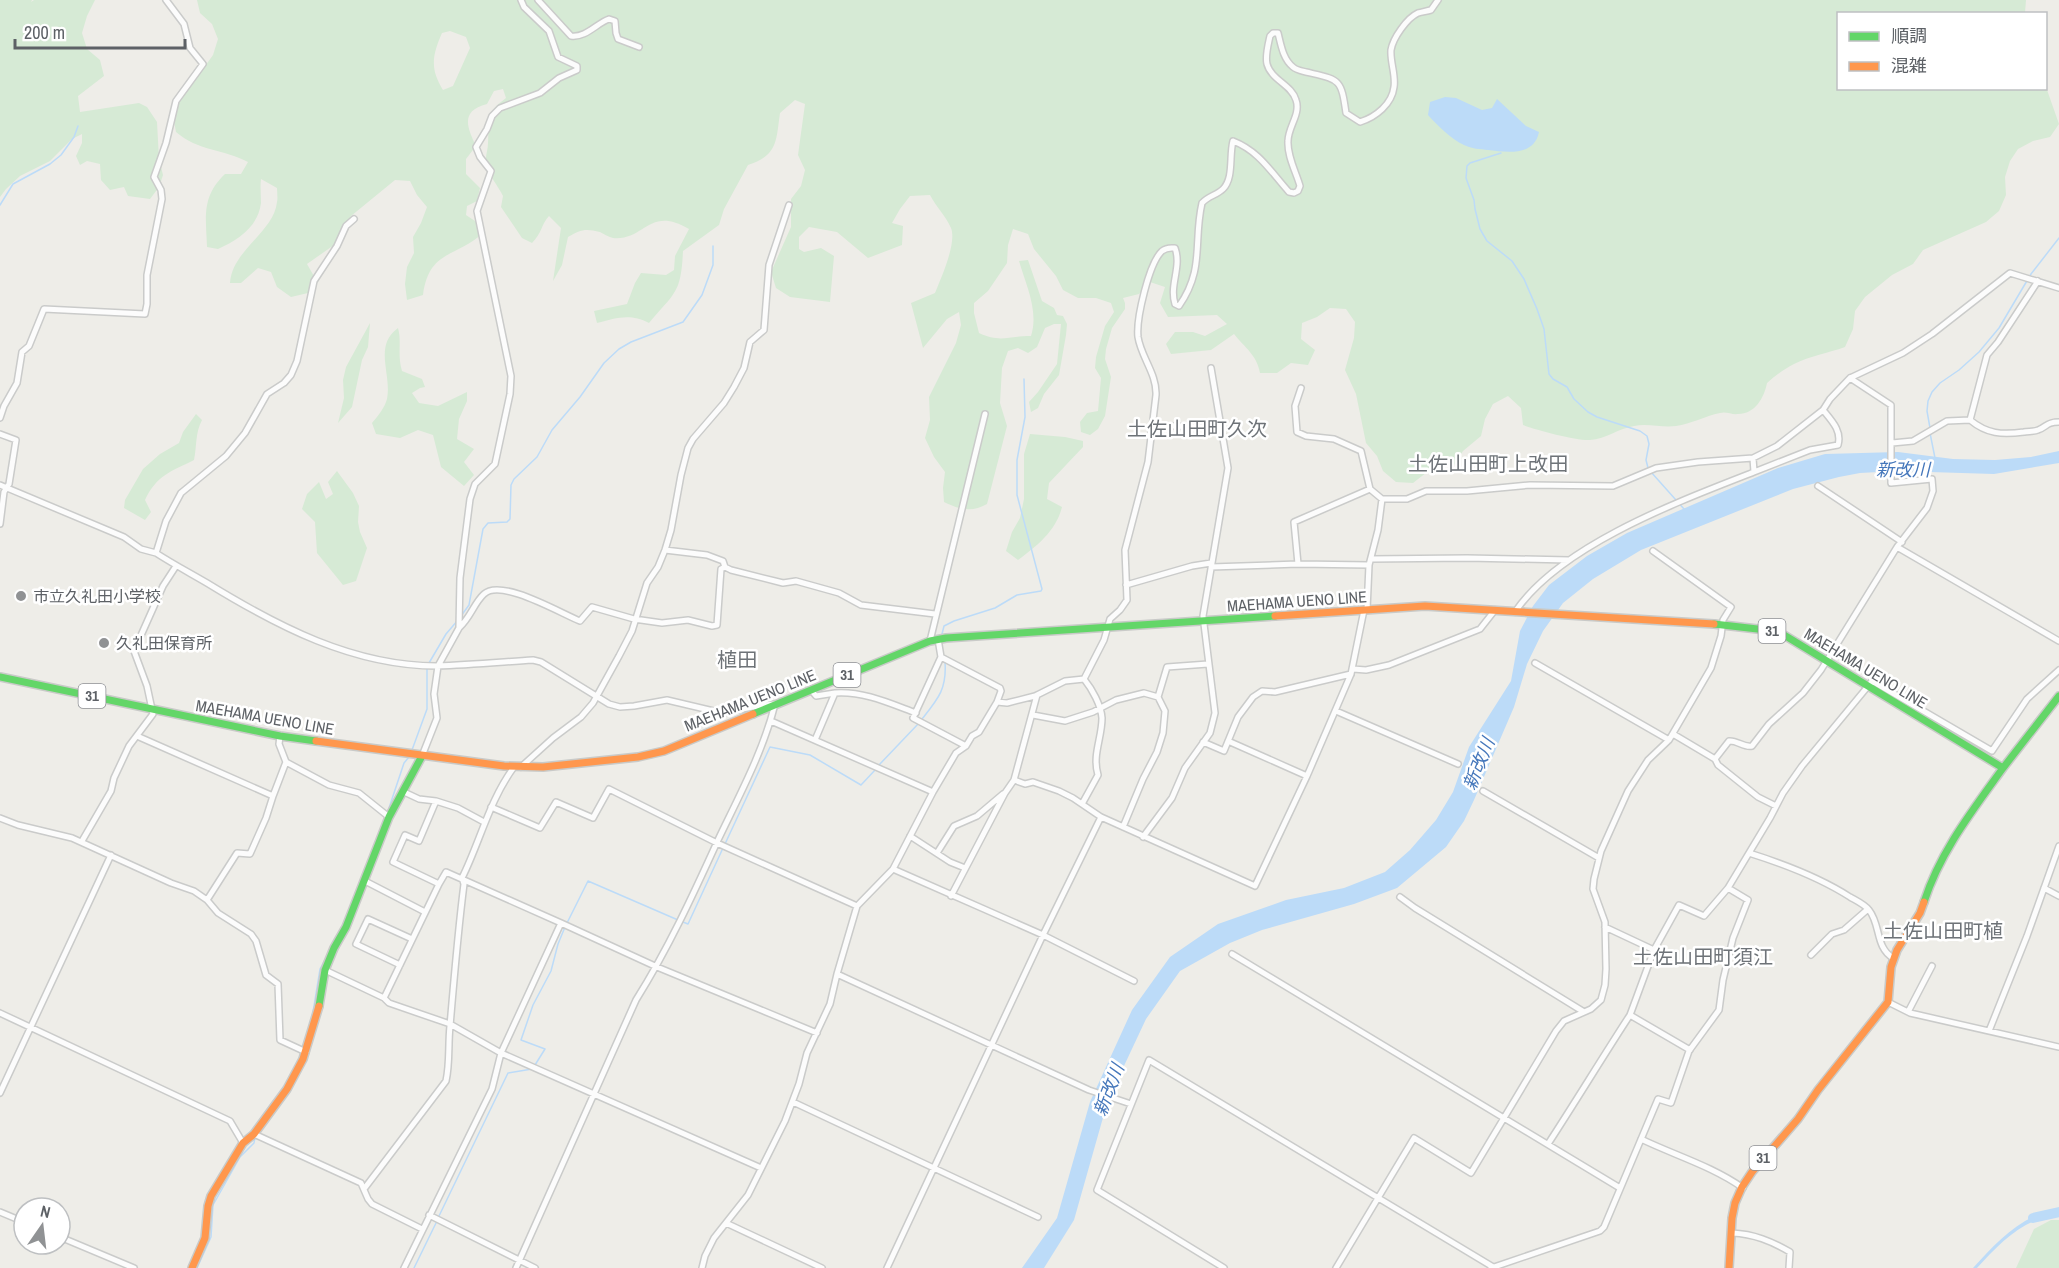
<svg xmlns="http://www.w3.org/2000/svg" width="2059" height="1268" font-family="'Archivo Narrow','Noto Sans JP',sans-serif">
	<style>
		.green { fill: #d6ead5; fill-rule: evenodd }
		.water { fill: #bcdbf8 }
		.lines { fill: none; stroke-linecap: round; stroke-linejoin: round }
		.stream { stroke: #bcdbf8; stroke-width: 1.5 }
		.river { stroke: #bcdbf8; stroke-width: 10 }
		.street-casing { stroke: #cacbca; stroke-width: 8 }
		.fast-casing { stroke: #c9cac8; stroke-width: 10 }
		.slow-casing { stroke: #c9cac8; stroke-width: 10 }
		.street { stroke: #fcfcfc; stroke-width: 5 }
		.fast { stroke: #63d668; stroke-width: 7 }
		.slow { stroke: #ff974d; stroke-width: 7 }
		.poi-dot { fill: #909294; stroke: #fff; stroke-width: 2 }
		.labels { text-anchor: middle; stroke-width: 5; stroke-linejoin: round; paint-order: stroke }
		.shield { fill: #fff; stroke: #8e9094; stroke-width: 1.5 }
		.shield-label { font-size: 15px; font-weight: bold; fill: #5d6166 }
		.poi-label { font-size: 16px; fill: #5d6166; stroke: #fff; text-anchor: start }
		.street-label { font-size: 16px; fill: #5d6166; stroke: #fff }
		.water-label { font-size: 18px; font-style: italic; fill: #4577bb; stroke: #fff }
		.quarter-label { font-size: 20px; fill: #6e7378; stroke: #fff }
	</style>
	<rect width="100%" height="100%" fill="#eeede8"/>
	<!-- green -->
	<path class="green" d="M0,0H32L31,2L34,0H95L87,16L82,33L87,49L100,60L104,76L78,96L80,112L139,103L147,107L157,122L159,159L163,175L159,187L150,199L128,196L124,187L110,190L101,180L100,164L87,161L80,165L76,156L82,143V134L72,139L50,161L20,176L6,189L0,197Z
		M197,0H2026L2025,13L1838,14V88H2046V87L2059,124L2050,137L2033,141L2018,149L2010,161L2005,177L2006,195L1999,211L1986,222L1923,250L1913,264L1892,275L1865,297L1855,311L1853,329L1845,347C1828,353 1810,356 1794,364C1784,369 1775,376 1767,383C1764,398 1755,414 1738,414C1732,415 1726,411 1720,413C1705,416 1691,424 1676,426C1662,428 1648,423 1634,426C1619,428 1606,439 1590,440C1578,441 1536,430 1523,425L1521,408L1508,396L1493,404L1485,419L1481,436L1463,451L1454,465L1440,462L1413,483L1396,482L1383,471L1377,456L1366,443L1356,394L1345,370L1354,338L1355,322L1346,309L1330,308L1317,317L1302,323L1301,339L1315,350L1308,365L1291,363L1277,373H1260C1257,355 1245,348 1234,334L1211,350L1171,354L1166,344L1175,332H1193L1205,336L1227,324L1217,315L1168,317L1160,303L1165,287L1150,282L1139,294L1123,298L1125,303V309L1112,328L1106,349L1105,359L1111,377L1105,416L1098,429L1090,435L1081,432L1080,422L1087,413L1098,411L1101,378L1095,368L1096,357L1105,326L1114,312L1111,303L1096,298H1078L1063,290L1056,276L1034,249L1028,234L1013,229L1008,245L1007,263L988,291L974,303V313L979,333C1000,343 1009,336 1031,336C1039,311 1026,285 1019,261L1028,260L1042,301L1054,308L1057,315L1063,316L1067,324L1066,335L1059,375L1044,394L1038,408L1031,412L1029,402L1038,392L1057,364L1061,324H1054L1045,328L1037,347L1028,353L1018,348L1008,351L1002,368L1000,403L1007,426L987,504C972,513 958,509 944,502L943,488L945,472L934,457L925,438L930,420L929,397L956,343L961,325L959,312L947,319L923,348L911,303L935,293C941,278 957,243 951,228C946,216 936,207 930,195L910,196L900,209L892,223L903,226L902,245L868,258L837,232L809,227L799,237V249L804,252L821,248L834,256L830,302L790,297L776,288L771,272L791,227V199L801,186L805,170L798,155L805,104L795,100L780,113C776,141 778,155 748,165L724,209L719,225L683,251C681,294 675,292 649,323C630,313 616,318 597,323L594,311L627,304L635,283L641,273L666,275L674,270L675,256L689,229C649,205 645,241 613,238C609,237 604,234 600,232C585,228 580,230 568,237L562,265L553,281L561,228L549,216C541,225 542,233 532,243L522,238L501,207L503,196C498,186 490,177 487,166C484,157 488,152 488,143C490,119 484,114 506,98L503,89L494,91L487,104C460,111 467,127 476,146L466,159V174L480,188L477,201L467,206L466,215L475,221L484,232C457,258 429,249 423,295L407,300L405,284L407,267L414,253L413,237L421,223L427,207L417,195L410,181L395,180L351,216L334,245L307,264L315,278L308,293L291,297L277,287L271,272L258,268L241,283H230C232,250 274,232 277,202C278,198 277,193 277,188L261,179C260,187 261,195 261,203C258,227 238,240 218,249L207,247C206,217 201,197 225,174H241L248,162C223,149 198,151 176,132L173,116L180,101L213,55L218,39L212,24L200,13ZM450,31L466,37L470,48L453,86L443,90C430,69 432,56 442,33Z
		M370,323L368,347L362,360L352,407L338,423L344,398L343,380L346,367Z
		M398,328C402,342 397,354 402,371L422,379L425,387L420,388L412,393L419,403L438,406L467,392V401L459,419L457,439L474,449L464,462L474,475L464,486L441,467L433,435L418,430L400,438L376,434L372,423C378,416 385,407 387,399C392,374 373,346 398,328Z
		M196,414L202,420C195,433 197,446 194,460C170,472 157,475 145,500L151,512L145,520L124,508L125,500L143,469L160,454L179,443L183,432Z
		M1030,434L1065,437L1083,441V447L1049,483L1047,499L1062,507C1056,531 1037,546 1018,560L1006,551L1012,532L1020,518L1024,499V454Z
		M337,471L353,493L359,506L358,522L360,532L367,548L356,581L343,585L317,553L315,522L302,509L307,494L319,482L326,499L333,494L328,482Z
		M2051,1220H2059V1268H2016L2034,1229Z"/>
	<!-- water -->
	<path class="water" d="M1445,97L1456,98L1482,110L1492,108L1497,99L1526,126L1539,132C1534,157 1506,152 1488,150C1480,149 1472,149 1464,145C1451,139 1437,125 1428,115L1430,102Z
		M2059,451V463L1994,474L1897,471L1860,473L1839,477L1793,489L1641,550L1593,579L1563,603L1543,631L1527,664L1514,707L1474,800L1464,821L1446,847L1397,888L1354,904L1262,930L1230,943L1180,971L1146,1019L1108,1100L1074,1220L1044,1268H1022L1057,1218L1090,1102L1132,1010L1170,957L1218,924L1286,900L1344,888L1385,872L1410,850L1436,820L1453,792L1469,747L1511,681L1520,631L1533,606L1549,585L1587,556L1627,533L1778,468L1825,454L1898,452L1953,459L1995,460L2031,457Z
		M2044,1212L2045,1217C2017,1225 1997,1246 1977,1268H1973C1994,1245 2014,1223 2044,1212Z"/>
	<g class="lines">
		<!-- stream -->
		<path class="stream" d="M1501,153L1470,163L1467,166L1466,178L1474,200L1475,209L1480,229L1487,241L1512,261L1524,279L1537,309L1544,329L1549,374L1553,379L1567,387L1574,399L1588,412L1597,417L1640,431L1647,436L1649,444L1646,460L1648,468
			M0,205L13,184L50,164L61,155L74,137L78,126
			M1930,428L1927,411L1928,401L1932,392L1940,383L1959,370L1979,352L1999,328L2031,274L2059,238
			M1930,433L1935,458
			M1651,472L1684,509
			M461,616L469,605L483,529L488,523L507,522L510,519L511,485L514,479L537,457L552,430L580,397L604,363L619,349L631,342L683,322L702,295L713,265V246
			M942,634L944,626L954,621L995,608L1017,595L1041,591L1042,589L1017,495V460L1025,417L1024,379
			M429,663L446,634L458,620
			M922,719C938,699 947,689 945,662
			M412,750L427,709V667
			M879,765L919,723
			M388,811L404,763L409,757
			M725,844L770,747L810,755L861,785L876,769
			M683,922L688,924L723,848
			M567,923L588,881L678,920
			M312,1018L320,969L327,956
			M535,1065L545,1049L521,1040L533,1005L551,971L558,944L565,927
			M296,1066L304,1046
			M261,1118L274,1100
			M439,1216L508,1073L532,1069
			M197,1268L211,1237L213,1205L240,1157L254,1143L255,1137
			M414,1268L437,1221"/>
		<!-- river -->
		<path class="river" d="M2033,1218L2059,1212"/>
		<!-- street casing -->
		<g class="street-casing">
			<path id="street" d="M538,0L571,36C586,38 597,23 609,19L615,21L616,33L618,39L639,47
				M1301,388L1295,406L1297,432L1306,436L1334,439L1361,451L1370,489
				M0,418L4,406L17,383L22,352L29,346L44,309L145,314L147,304V275L162,199L161,190L154,177L166,143L176,101L203,64L190,48L184,24L166,0
				M1970,420L1987,355L1998,342L2038,281
				M1152,425L1221,428
				M0,434L16,440L9,484L4,492L0,524
				M1892,443L1913,441L1947,421L1970,420C1987,434 2002,435 2024,432C2028,431 2034,432 2038,430C2047,427 2046,422 2059,422
				M1754,472L1810,450L1838,445C1842,431 1832,421 1823,410
				M0,485L124,537L141,549L156,553C173,564 190,573 207,583C277,626 353,666 437,666C469,665 502,662 533,660L541,662L609,704L620,707L634,706L667,700L722,713L763,705L775,704C763,752 739,796 718,840C693,895 668,949 636,1000L516,1268
				M1818,486L1902,542
				M1897,547L2059,641
				M665,550L707,555L723,561L725,567L731,570L783,583L796,581L839,593L861,605L935,614
				M156,553L166,521L181,493L226,456L245,433L267,394L284,383L291,375L297,361L314,281L337,246L346,226L354,219
				M1371,559L1467,558L1569,560
				M1298,564L1294,522L1370,489L1382,499H1407L1426,491H1467L1530,485L1613,486L1656,468L1698,462L1753,458L1777,446L1823,410L1830,399L1850,378L1903,353L1932,334L2010,273L2059,288
				M1211,567L1298,564L1369,565
				M1126,585L1192,566L1211,563
				M1367,610L1369,565L1378,530L1382,499
				M1515,612C1560,545 1680,501 1754,472L1753,458
				M459,628C471,617 474,603 484,594C501,578 560,613 580,621L592,607L634,619L662,623L688,620L712,626L717,625L721,569L725,567
				M938,639L941,657L1000,688L1001,691L997,702L1007,703L1035,696L1065,681L1084,679L1104,640L1110,619L1120,610L1127,600L1125,550L1148,462L1156,395C1157,374 1141,357 1138,337C1136,319 1149,263 1162,251C1167,247 1170,248 1175,248C1182,267 1169,285 1175,304L1179,306C1205,269 1193,242 1202,203C1208,196 1217,195 1223,189C1234,178 1229,156 1233,141C1259,151 1271,172 1289,192L1294,193L1298,191L1300,186C1296,172 1287,156 1288,141C1288,127 1301,114 1296,100C1292,85 1271,80 1267,64C1265,56 1268,45 1270,36L1273,33H1278C1281,45 1283,59 1293,67C1296,70 1302,71 1306,72C1340,80 1341,78 1346,113L1360,122C1376,117 1392,104 1394,87C1396,75 1390,62 1391,50C1393,38 1407,18 1418,13C1422,12 1427,11 1431,10L1438,0
				M930,641L985,414
				M941,657L913,718L966,746
				M1535,663L1669,740
				M1353,669L1366,670L1389,665L1480,629L1495,610
				M811,690L816,696L835,693L815,740
				M835,693C863,691 889,703 916,713
				M1336,711L1458,764
				M1033,715L1065,721L1093,712L1116,700L1144,693L1158,697L1167,667L1208,664
				M771,721L933,792
				M1673,734L1715,759L1729,741C1737,740 1744,748 1752,746L1769,724L1803,693L1821,670L1897,547L1927,508L1933,491L1932,479L1891,483V405L1850,378
				M137,736L273,796L266,818L250,854L237,853L207,900
				M1228,741L1307,776
				M1203,742L1224,751L1238,717L1253,697L1262,691L1275,692L1351,674
				M422,756L437,718L434,694L438,666L459,628L460,578L470,499L475,484L495,464L510,394L511,376L477,211L491,171L480,157L476,147L487,129L492,116L500,108L540,93L559,78L577,70V66L558,57L549,31L524,7L521,0
				M1715,759L1718,765L1758,797L1776,806
				M286,762L329,785L359,793L389,817
				M521,767L553,738L581,717L593,703L619,656L632,631L647,583L658,567L665,550L671,530L681,475L688,448L693,439L724,403L734,387L744,368L750,342L764,330L769,265L789,205
				M1014,780L1025,784L1033,782L1059,791L1073,798L1101,817L1255,886L1307,776L1351,674L1364,610
				M1483,791L1599,858
				M404,792L419,799L436,801L419,841L405,835L393,862L439,884
				M273,796L286,762L279,744L280,736
				M436,801L458,808L484,822
				M1082,804L1098,775C1092,755 1102,738 1102,718C1101,705 1092,689 1084,679
				M491,807L540,828L556,802L593,818L609,789L717,843L857,906
				M0,818L18,825L72,838L171,883L194,891L207,900L218,913L251,934L256,941L266,975L278,984L280,1040L306,1052
				M1123,827L1143,779L1157,752L1163,733L1165,711L1158,697
				M910,836L950,862L965,868
				M1143,837L1172,798L1185,768L1210,733L1215,713L1203,616L1228,468L1211,368
				M82,841L111,791L114,778L129,746L153,714L147,686L134,651L163,586L176,566
				M937,853L954,826L977,816L1003,794
				M1749,853C1784,864 1819,877 1850,897C1857,901 1864,904 1869,910C1881,925 1875,947 1893,958
				M893,869L933,792L956,753L966,746L972,736L979,732L997,702
				M365,881L425,912
				M2044,888L2059,896
				M951,896L1005,793L1014,780L1037,695
				M1400,897L1415,908L1584,1012
				M561,923L657,967L817,1033
				M1605,927L1654,950L1630,1015L1690,1050
				M1654,950L1679,905L1704,916L1728,888
				M1232,954L1620,1188
				M1811,955L1832,934L1844,930L1868,909
				M400,965L356,944L368,919L412,939
				M325,970L384,998L389,1003L450,1024L501,1053L761,1168
				M384,998L439,884L446,872L561,923L501,1053L492,1089L404,1268
				M1888,1002L1910,1013L2059,1047
				M1908,1012L1932,966
				M0,1013L230,1121L243,1143
				M1989,1031L2027,936L2059,846
				M0,1093L111,855
				M793,1102L1038,1217
				M1131,1104L1089,1090L837,974L857,906L893,869L1043,935L1134,981
				M254,1134L361,1183L368,1199L372,1204L422,1229
				M1641,1139C1674,1155 1712,1166 1743,1188
				M1548,1144C1576,1101 1602,1058 1630,1015
				M364,1189L446,1081C450,1063 448,1045 450,1026C454,979 458,931 464,884L462,878C480,842 489,801 514,767
				M0,1212L24,1222
				M429,1215L535,1268
				M726,1223L822,1268
				M1732,1233C1754,1234 1771,1241 1790,1252L1789,1268
				M60,1237L134,1268
				M702,1268L705,1256L714,1238L748,1195L785,1121L799,1084L807,1053L830,1004L837,974
				M887,1268L1043,935L1101,817
				M1224,1268L1097,1190L1149,1060L1493,1267
				M1336,1268L1414,1138L1471,1173L1556,1031L1564,1021L1591,1009L1601,1000L1605,985L1606,969L1605,922L1593,889L1594,879L1601,851L1628,791L1648,760L1669,740L1711,668L1721,636L1723,620L1731,607L1653,551
				M1491,1268L1600,1231L1604,1227L1658,1099L1671,1103L1689,1051L1719,1010L1723,980L1733,938L1748,900L1728,888L1770,818L1783,793L1802,766L1869,685L1872,681L1992,751L2027,699L2059,670"/>
		</g>
		<!-- fast casing -->
		<g class="fast-casing">
			<path id="fast" d="M1714,624L1766,630L1784,635L2003,768C1972,811 1940,852 1924,902
				M0,677L280,736L316,741
				M753,714L930,641L946,638L1275,616
				M2003,768L2059,696
				M319,1006L325,970L334,948L346,927L389,817L422,756"/>
		</g>
		<!-- slow casing -->
		<g class="slow-casing">
			<path id="slow" d="M1275,616L1425,606L1714,624
				M316,741L504,766L543,767L638,757L664,751L753,714
				M192,1268L205,1238L208,1206L211,1196L243,1143L254,1134L287,1089L303,1059L319,1006
				M1729,1268L1732,1218L1735,1203L1742,1187L1752,1172L1798,1119L1818,1090L1888,1002L1891,967L1897,950L1920,913L1924,902"/>
		</g>
		<!-- street -->
		<use href="#street" class="street"/>
		<!-- fast -->
		<use href="#fast" class="fast"/>
		<!-- slow -->
		<use href="#slow" class="slow"/>
	</g>
	<!-- markers -->
	<g class="poi-dot">
		<circle cx="21" cy="596" r="6"/>
		<circle cx="104" cy="643" r="6"/>
	</g>
	<g class="labels">
		<!-- shield labels -->
		<g class="shield">
			<rect x="1758.5" y="619" width="27" height="24" rx="4.5"/>
			<rect x="833.5" y="663" width="27" height="24" rx="4.5"/>
			<rect x="78.5" y="684" width="27" height="24" rx="4.5"/>
			<rect x="1749.5" y="1146" width="27" height="24" rx="4.5"/>
		</g>
		<g class="shield-label">
			<text x="1772" y="636">31</text>
			<text x="847" y="680">31</text>
			<text x="92" y="701">31</text>
			<text x="1763" y="1163">31</text>
		</g>
		<!-- poi labels -->
		<g class="poi-label">
			<text x="33" y="602">市立久礼田小学校</text>
			<text x="116" y="649">久礼田保育所</text>
		</g>
		<!-- street labels -->
		<g class="street-label">
			<text transform="translate(1297 601) rotate(-4)" y="6">MAEHAMA UENO LINE</text>
			<text transform="translate(1866 668) rotate(31)" y="6">MAEHAMA UENO LINE</text>
			<text transform="translate(750 700) rotate(-22)" y="6">MAEHAMA UENO LINE</text>
			<text transform="translate(265 717) rotate(10)" y="6">MAEHAMA UENO LINE</text>
		</g>
		<!-- water labels -->
		<g class="water-label">
			<text x="1903" y="476">新改川</text>
			<text transform="translate(1479 764) rotate(-68)" y="6">新改川</text>
			<text transform="translate(1109 1090) rotate(-69)" y="6">新改川</text>
		</g>
		<!-- quarter labels -->
		<g class="quarter-label">
			<text x="1197" y="436">土佐山田町久次</text>
			<text x="1488" y="471">土佐山田町上改田</text>
			<text x="737" y="667">植田</text>
			<text x="1943" y="938">土佐山田町植</text>
			<text x="1703" y="964">土佐山田町須江</text>
		</g>
	</g>
	<!-- legend -->
	<rect x="1837" y="12" width="210" height="78" fill="#ffffff" stroke="#bec0c2" stroke-width="1.5"/>
	<rect x="1849" y="32" width="30" height="9" fill="#63d668" stroke="#bec0c2" stroke-width="1.5"/>
	<text x="1891" y="42" font-size="18" fill="#5d6166">順調</text>
	<rect x="1849" y="62" width="30" height="9" fill="#ff974d" stroke="#bec0c2" stroke-width="1.5"/>
	<text x="1891" y="72" font-size="18" fill="#5d6166">混雑</text>
	<!-- north arrow -->
	<g transform="translate(42 1226) rotate(14)"><circle r="28" fill="#ffffff" stroke="#bec0c2" stroke-width="1.5"/>
	<path d="M0-4.5L10 22L0 15L-10 22Z" fill="#909294"/>
	<text y="-9" font-size="16" font-weight="bold" text-anchor="middle" fill="#5d6166">N</text>
	</g>
	<!-- scale -->
	<path d="M15 39v9h170v-9" fill="none" stroke="#5d6166" stroke-width="3"/>
	<text x="24" y="39" font-size="18" fill="#5d6166" stroke="#ffffff" stroke-width="4.5" paint-order="stroke">200 m</text>
</svg>
